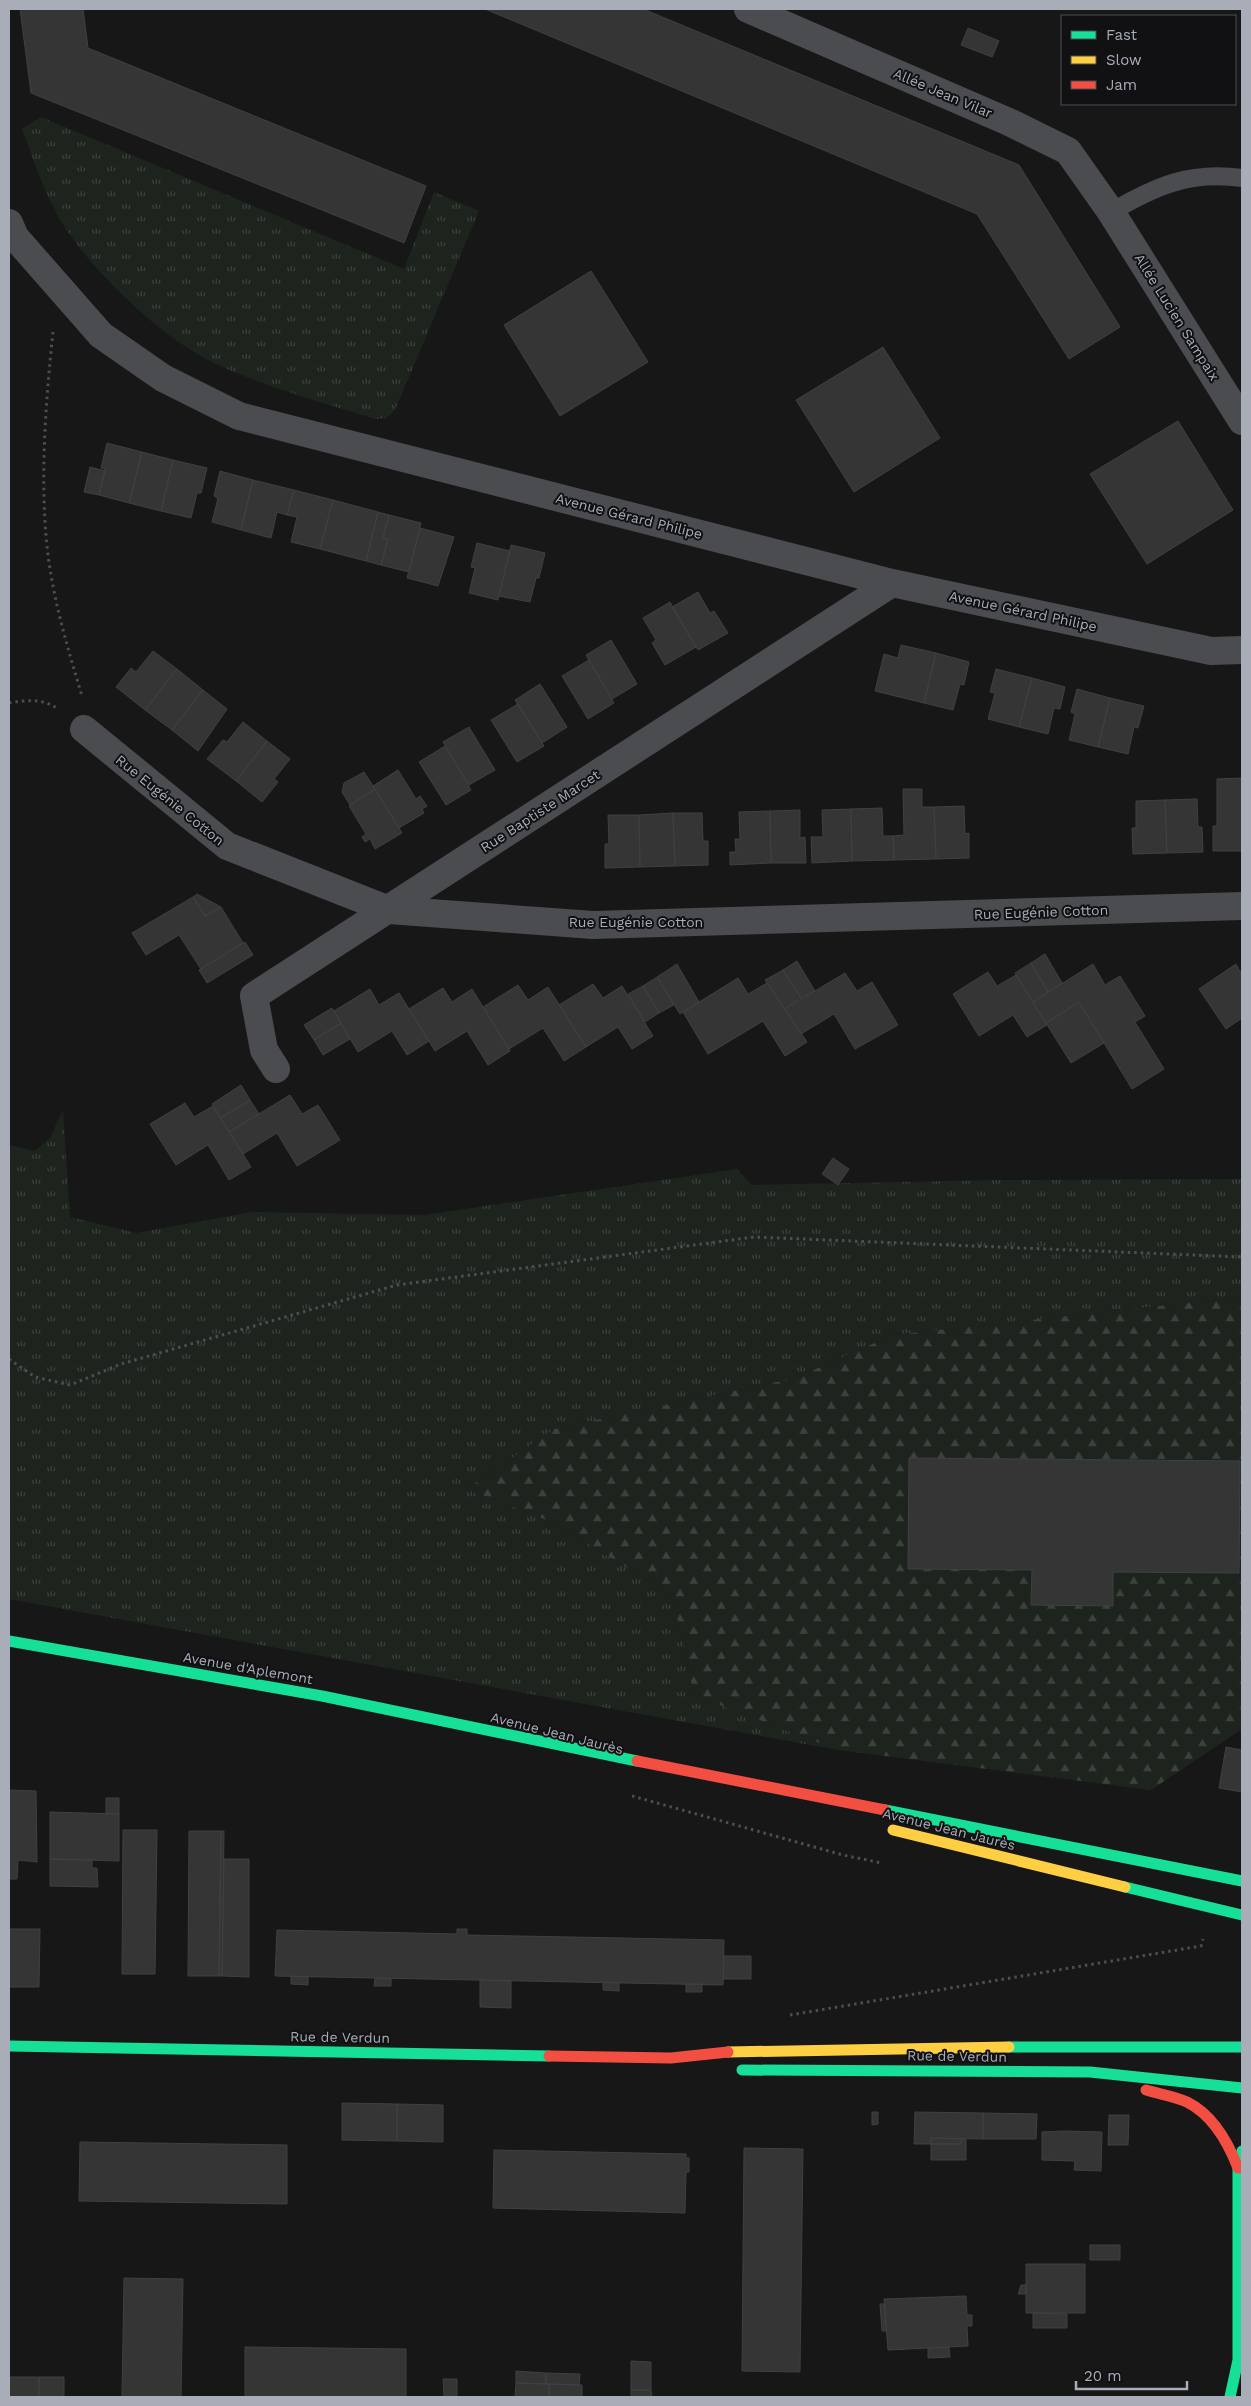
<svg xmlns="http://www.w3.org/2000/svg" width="1251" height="2406" font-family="'Work Sans',sans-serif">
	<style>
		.grass { fill: url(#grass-tufts) }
		.forest { fill: url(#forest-firs) }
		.building { fill: #353536; stroke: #3f4043 }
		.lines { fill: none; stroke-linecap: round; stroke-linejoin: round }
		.path { stroke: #4d4e52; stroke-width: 3; stroke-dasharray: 2.5 4; stroke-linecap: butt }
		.lane { stroke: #4b4c50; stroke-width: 18 }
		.street { stroke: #4b4c50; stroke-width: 28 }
		.fast { stroke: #16e098; stroke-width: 11 }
		.slow { stroke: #ffcf43; stroke-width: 11 }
		.jam { stroke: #f24e42; stroke-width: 11 }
		.labels { text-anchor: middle; stroke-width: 4; stroke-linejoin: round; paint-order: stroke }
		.street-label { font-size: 14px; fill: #a8adb8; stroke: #111113 }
	</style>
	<defs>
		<pattern id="grass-tufts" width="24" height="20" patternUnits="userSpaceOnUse" patternTransform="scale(1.25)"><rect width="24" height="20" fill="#1d241e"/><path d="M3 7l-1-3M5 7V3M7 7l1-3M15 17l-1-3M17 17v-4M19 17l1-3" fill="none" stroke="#3b413d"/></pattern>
		<pattern id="forest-firs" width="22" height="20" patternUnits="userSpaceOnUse" patternTransform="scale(1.25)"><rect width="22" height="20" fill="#1d241e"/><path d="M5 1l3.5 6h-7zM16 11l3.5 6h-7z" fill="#3b413d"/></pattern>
	</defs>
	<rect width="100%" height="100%" fill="#171717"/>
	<!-- grass -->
	<path class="grass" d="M41,117L404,269L434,192L479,211L395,410L387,418L375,419C321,402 265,387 214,363C161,338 87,267 58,216C43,189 33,158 22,129Z
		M63,1110L70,1217L136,1233L252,1212L424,1215L737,1169L752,1185L1001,1180L1242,1179V1297L893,1335L795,1378L554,1429L467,1489L557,1524L673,1597L694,1695L838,1750L9,1599V1145L35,1151L50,1138Z"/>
	<!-- forest -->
	<path class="forest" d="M1242,1297V1729L1151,1790L838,1750L694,1695L673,1597L557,1524L467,1489L554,1429L795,1378L893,1335Z"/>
	<!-- building -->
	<path class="building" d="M20,9H83L88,48L426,186L404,243L31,93Z
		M485,9H643L1019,165L1120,327L1069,359L977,214Z
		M968,28L999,41L992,57L961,45Z
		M591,271L648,362L560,416L504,325Z
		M883,347L940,438L854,492L796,400Z
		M1178,421L1233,510L1147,564L1090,474Z
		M107,443L142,452L129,503L99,495L105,469L101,468Z
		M142,452L173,460L161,511L129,503Z
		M173,460L207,468L201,493H197L191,518L161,511Z
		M90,467L105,471L99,495L84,492Z
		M220,471L253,480L241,530L212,522L218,498L214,496Z
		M253,480L294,490L287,515L277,512L271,538L241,530Z
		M294,490L333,500L320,549L291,542L297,517L287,515Z
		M333,500L378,512L366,561L320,549Z
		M378,512L389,515L383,538L388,539L381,565L366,561Z
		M389,515L421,523L409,572L381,565L388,539L383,538Z
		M420,528L454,537L438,586L407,578Z
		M477,543L510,551L498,600L469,593L475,568L471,567Z
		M511,545L545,553L539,578H536L530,602L499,596Z
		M698,592L710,613L714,611L728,633L698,650L672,607Z
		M670,602L696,647L665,665L652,643L656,640L643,618Z
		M611,640L637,684L612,699L586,655Z
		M901,645L936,653L924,703L875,691L884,654L898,658Z
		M153,651L177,669L145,710L116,687L131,668L136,672Z
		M936,653L969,662L964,685L960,684L953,710L924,703Z
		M589,660L614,703L588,719L562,676Z
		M177,669L203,690L172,730L145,710Z
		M996,669L1032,678L1019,727L988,719L995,693L990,692Z
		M1032,678L1065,687L1060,709L1054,708L1048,734L1019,727Z
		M540,684L567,727L542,743L515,700Z
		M1077,689L1110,698L1098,747L1069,740L1075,714L1071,712Z
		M203,690L227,709L198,751L172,730Z
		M1110,698L1144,706L1138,728L1134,727L1128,754L1098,747Z
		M518,704L544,746L517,762L491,720Z
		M243,722L267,741L236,781L207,759L223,740L227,742Z
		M469,727L495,770L469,785L443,742Z
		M267,741L290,759L274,779L278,782L262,802L236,781Z
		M445,746L471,790L446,805L419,762Z
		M398,770L416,799L420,796L427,806L422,809L424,813L399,828L373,786Z
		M364,772L375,789L350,805L342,792L344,783Z
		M1242,778V851H1213V826H1217V779Z
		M375,789L402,833L375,849L370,839L365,842L362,837L366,834L349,806Z
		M903,789H922V807H934L936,859L894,860L893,836L904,835Z
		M1197,799L1198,827H1202L1203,852L1167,853L1165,800Z
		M1165,800L1167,853L1133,854L1132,828H1136V801Z
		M964,806L965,834L969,833V858L936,859L934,807Z
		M882,808L883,836H893L894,860L852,861L851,809Z
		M851,809L852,861L812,863L811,837H823L822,810Z
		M800,810V838L805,837L806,863H771L770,811Z
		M770,811L771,863L730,865V852H736L735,839H740L739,812Z
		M673,813L675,866L640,867L639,815Z
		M673,813H702L703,841H708V865L675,866Z
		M608,815H639L640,867L605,868V844H609Z
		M197,894L221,907L205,916L193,897Z
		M193,897L205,916L221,907L243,943L201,969L179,935L146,955L132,933Z
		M245,942L253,955L207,983L199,970Z
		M1045,954L1062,983L1048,992L1031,963Z
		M797,961L815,991L801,998L783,970Z
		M1031,963L1048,992L1033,1002L1015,973Z
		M677,964L699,1002L680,1014L657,977Z
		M1093,964L1105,985L1120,976L1145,1016L1135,1022L1164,1069L1132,1089L1079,1002L1046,1023L1033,1002Z
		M1236,964L1242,975V1018L1226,1029L1199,989Z
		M783,970L801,998L785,1009L765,980Z
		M988,972L997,986L1016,975L1047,1025L1027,1037L1013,1015L979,1036L953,994Z
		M845,973L857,991L872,982L898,1025L855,1049L834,1014L801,1034L785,1009Z
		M657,977L674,1005L659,1013L643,986Z
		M738,978L748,994L767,983L807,1042L785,1056L763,1021L708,1054L683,1012Z
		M593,984L603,998L622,986L653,1036L632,1049L618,1027L586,1047L559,1005Z
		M518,985L528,1000L548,987L586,1047L564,1061L543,1028L509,1049L483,1007Z
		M643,986L659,1013L645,1022L628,994Z
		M443,988L452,1002L472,989L510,1051L488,1065L467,1031L435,1051L409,1009Z
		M370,989L379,1005L399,993L429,1041L407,1055L392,1031L358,1052L334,1011Z
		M1079,1002L1104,1043L1071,1063L1046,1023Z
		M332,1008L341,1023L314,1040L304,1025Z
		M341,1023L350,1039L323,1055L314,1040Z
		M241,1085L250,1100L221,1118L212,1104Z
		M290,1095L302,1114L318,1105L340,1140L297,1166L277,1133L243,1154L229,1132Z
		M250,1100L259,1114L229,1132L221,1118Z
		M185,1103L194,1117L213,1106L251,1167L229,1180L208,1145L176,1165L150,1124Z
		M833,1158L849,1169L838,1185L822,1174Z
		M909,1458L1240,1461L1239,1573L1113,1572V1606L1031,1605L1032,1570L908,1569Z
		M1226,1747L1242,1750V1792L1219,1788Z
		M9,1790L36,1791L37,1862L18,1860L17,1879H9Z
		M106,1798H119V1814H106Z
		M50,1812L119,1814V1861L50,1859Z
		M123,1830H157L155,1974H122Z
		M189,1831H221L219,1976H188Z
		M221,1831H224L222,1976H219Z
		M50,1859L92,1860V1868H97L98,1887L50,1886Z
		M224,1859H249V1977L222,1976Z
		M9,1929H40L39,1987H9Z
		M457,1929H467V1935L724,1940L723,1985L275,1976L277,1930L457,1934Z
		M724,1956H751V1979H723Z
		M291,1976L308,1977V1985L291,1984Z
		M375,1978L391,1979V1986H374Z
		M480,1980L511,1981V2008L480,2007Z
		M603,1982L619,1983V1991L603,1990Z
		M686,1984H702V1992H686Z
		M342,2103L397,2104V2141L342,2140Z
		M397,2104L443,2105V2142L397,2141Z
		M872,2112H878V2124L872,2125Z
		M915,2112L983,2113V2139L931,2138V2144H914Z
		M983,2113L1037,2114L1036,2139H983Z
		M1109,2115H1129L1128,2145H1108Z
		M1064,2131L1102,2132L1101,2171L1074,2170L1075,2161L1042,2160V2132Z
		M931,2138L960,2139L961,2144H931Z
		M960,2139H966V2160H931V2144H961Z
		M80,2142L287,2145V2204L79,2201Z
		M744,2148L803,2149L800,2372L742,2371Z
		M494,2150L686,2154V2158H689V2172H686L685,2213L493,2208Z
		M1090,2245H1120V2260H1090Z
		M1026,2264H1085V2313H1026Z
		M124,2278L183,2279L181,2397H122Z
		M1021,2285H1026V2294H1018Z
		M966,2296L967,2315H972V2326H967L968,2346L888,2350L884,2299Z
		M880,2304H885L886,2331H882Z
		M1033,2313L1067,2314V2328H1033Z
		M245,2347L406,2349V2397H245Z
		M949,2347L950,2357L928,2358V2348Z
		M631,2361L651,2362V2390H631Z
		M516,2371L546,2373V2384L516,2383Z
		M546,2373L580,2374L579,2385L546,2384Z
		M9,2377H39V2397H9Z
		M39,2377H64V2397H39Z
		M443,2379H457V2397H444Z
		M516,2383L549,2384V2397H515Z
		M549,2384L582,2385V2397H549Z
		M631,2390H651L652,2397H631Z"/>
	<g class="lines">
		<!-- path -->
		<path class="path" d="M53,332C45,407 38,501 51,575C58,616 70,656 82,696
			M9,703C26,700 43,698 58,709
			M9,1359L35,1377L70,1385L121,1364L397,1285L754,1237L1242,1257
			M632,1796L843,1855L882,1863
			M790,2015L1201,1946L1203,1939"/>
		<!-- lane -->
		<path class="lane" d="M1111,212C1156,186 1189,171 1242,178"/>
		<!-- street -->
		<path class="street" d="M748,9L1009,122L1068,151L1111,212L1242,421
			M9,223L15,237L101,335L163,378L239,416L892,583L1211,651L1242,650
			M84,729L227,846L389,910L593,925L1242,906
			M276,1069L264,1050L254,996L892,583"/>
		<!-- fast -->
		<path class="fast" d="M9,1641L322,1696L637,1761
			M885,1810L1242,1881
			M1125,1887L1242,1915
			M9,2046L549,2056
			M1009,2047H1242
			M742,2070L1090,2072L1242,2088
			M1230,2397L1238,2360V2168L1242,2151"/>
		<!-- slow -->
		<path class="slow" d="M893,1830L1125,1887
			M728,2052L1009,2047"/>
		<!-- jam -->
		<path class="jam" d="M637,1761L885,1810
			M549,2056L671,2058L728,2052
			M1146,2090C1159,2094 1174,2096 1187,2102C1213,2115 1228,2142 1238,2168"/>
	</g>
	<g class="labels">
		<!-- street labels -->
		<g class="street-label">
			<text transform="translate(943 93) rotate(23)" y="5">Allée Jean Vilar</text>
			<text transform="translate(1177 317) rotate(58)" y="5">Allée Lucien Sampaix</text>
			<text transform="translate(629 516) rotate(14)" y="5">Avenue Gérard Philipe</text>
			<text transform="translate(1023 611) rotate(12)" y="5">Avenue Gérard Philipe</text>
			<text transform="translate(170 800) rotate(39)" y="5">Rue Eugénie Cotton</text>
			<text transform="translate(540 811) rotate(-33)" y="5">Rue Baptiste Marcet</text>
			<text transform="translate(1041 912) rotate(-2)" y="5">Rue Eugénie Cotton</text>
			<text x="636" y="927">Rue Eugénie Cotton</text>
			<text transform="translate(248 1668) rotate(10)" y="5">Avenue d'Aplemont</text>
			<text transform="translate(557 1733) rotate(14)" y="5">Avenue Jean Jaurès</text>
			<text transform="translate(949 1829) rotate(14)" y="5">Avenue Jean Jaurès</text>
			<text transform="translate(340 2037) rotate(1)" y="5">Rue de Verdun</text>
			<text transform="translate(957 2056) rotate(1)" y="5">Rue de Verdun</text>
		</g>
	</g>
	<!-- border -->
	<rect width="1251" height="2406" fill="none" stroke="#a8adb8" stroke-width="20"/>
	<!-- legend -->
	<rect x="1061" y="15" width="175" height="90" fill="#111113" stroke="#4d4f55"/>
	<rect x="1071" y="31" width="25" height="8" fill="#16e098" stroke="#4d4f55"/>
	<text x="1106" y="40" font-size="15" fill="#a8adb8">Fast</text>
	<rect x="1071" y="56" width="25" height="8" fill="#ffcf43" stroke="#4d4f55"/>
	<text x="1106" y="65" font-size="15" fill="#a8adb8">Slow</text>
	<rect x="1071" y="81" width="25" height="8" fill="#f24e42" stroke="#4d4f55"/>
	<text x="1106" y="90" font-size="15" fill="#a8adb8">Jam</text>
	<!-- scale -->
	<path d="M1076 2381v8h111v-8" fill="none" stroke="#a8adb8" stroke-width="2.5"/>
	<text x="1084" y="2381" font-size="15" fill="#a8adb8" stroke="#111113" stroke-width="4" paint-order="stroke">20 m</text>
</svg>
